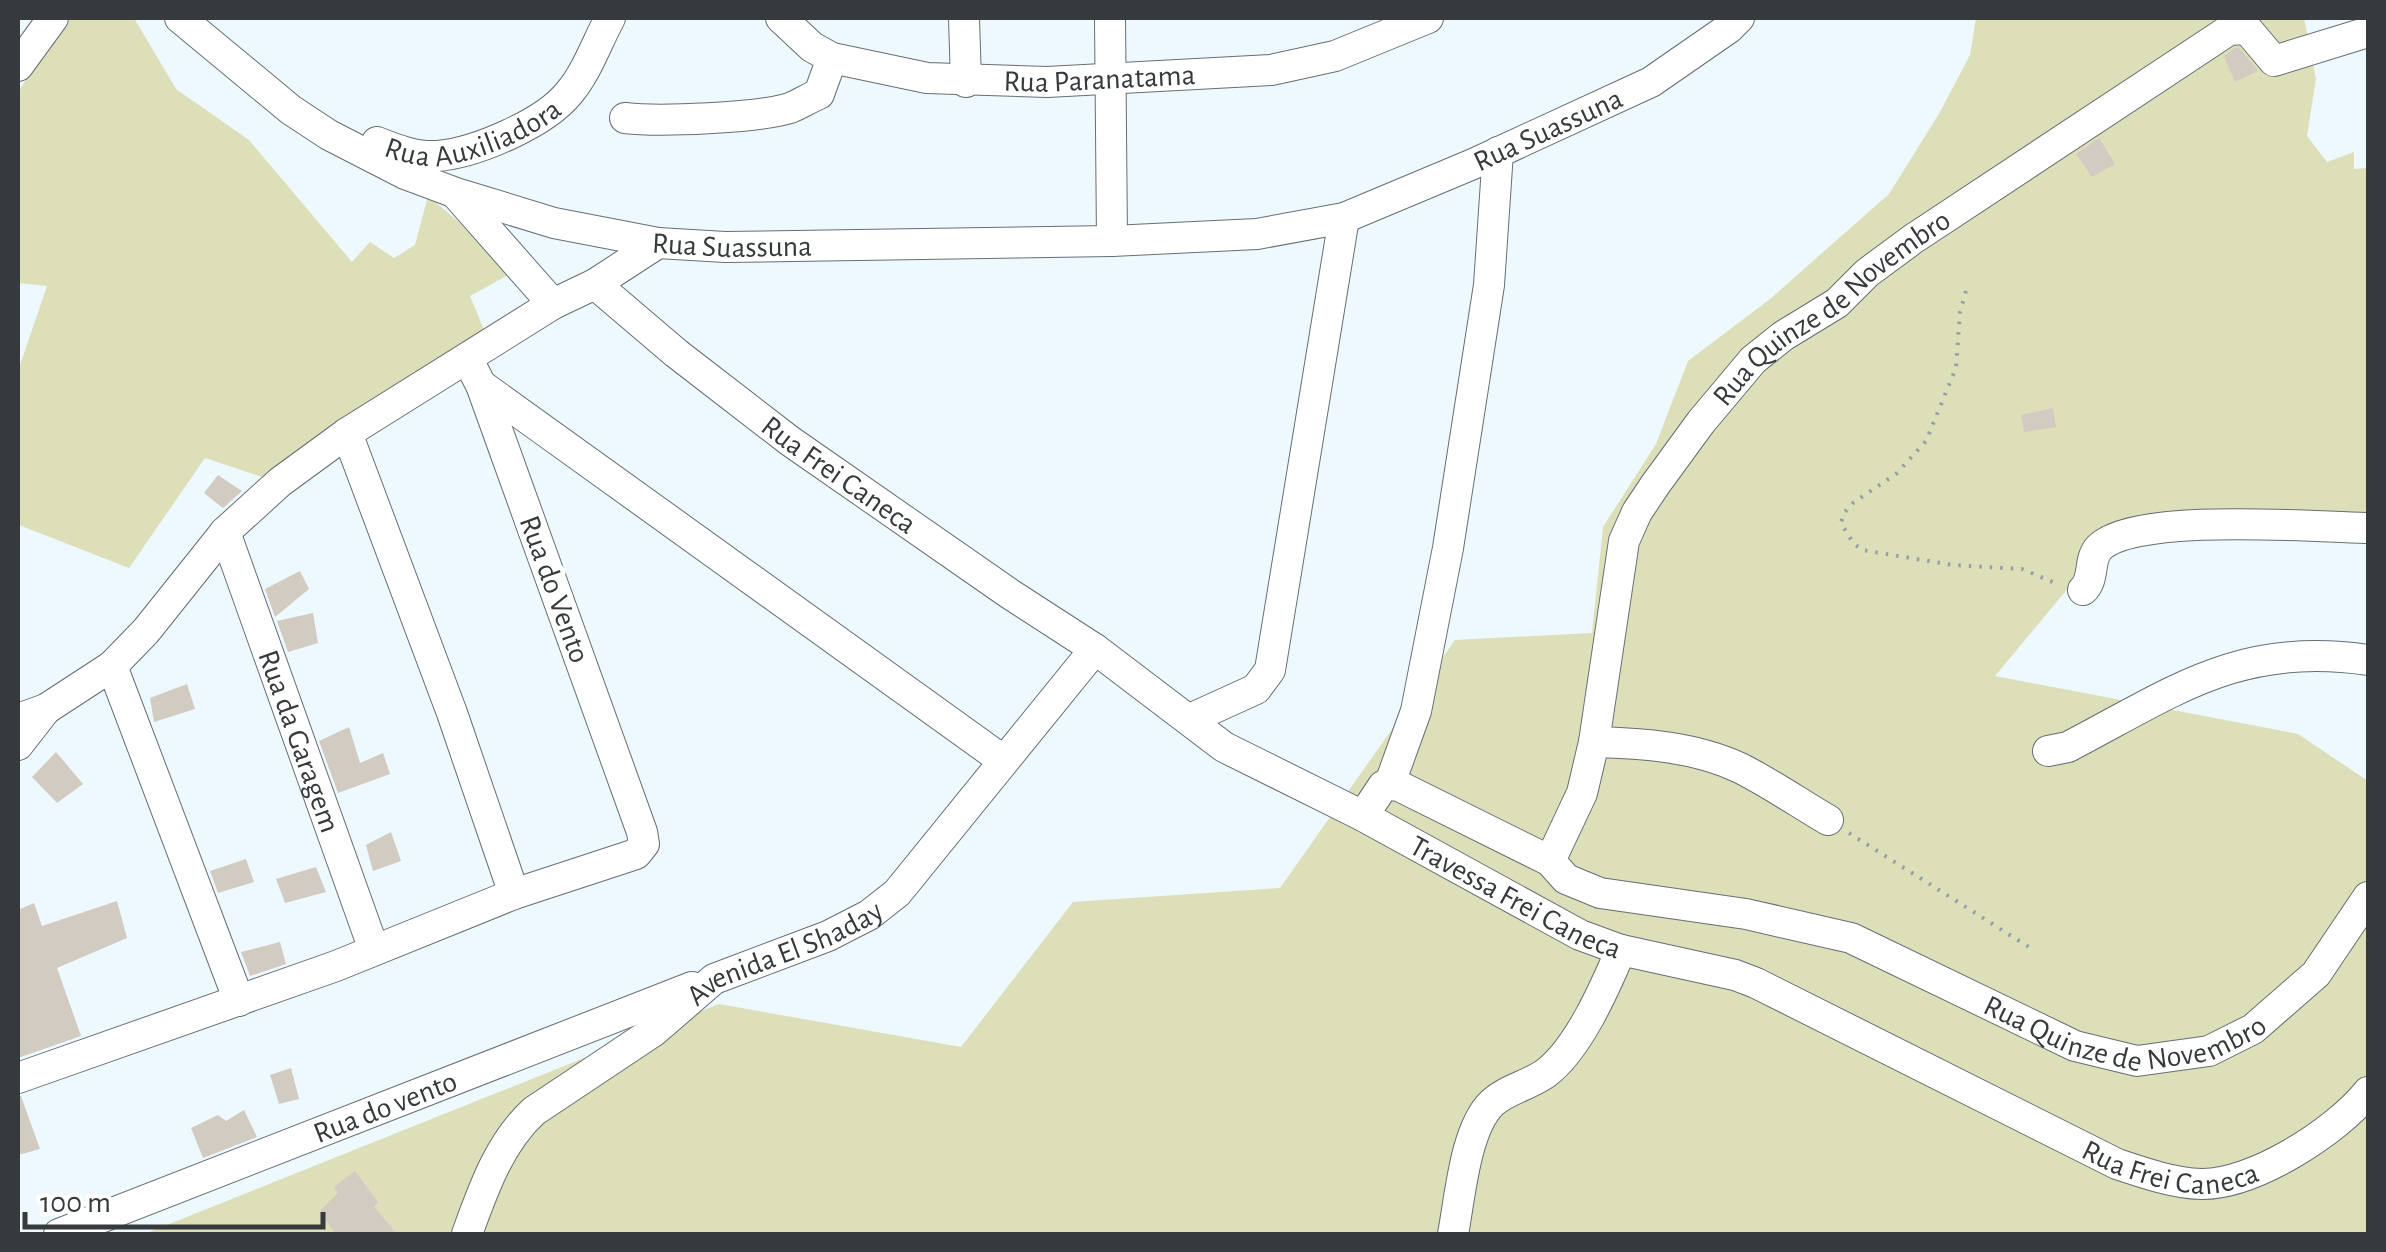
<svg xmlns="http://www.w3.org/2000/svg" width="2386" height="1252" font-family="'Alegreya Sans',sans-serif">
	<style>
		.green { fill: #dcdfb8 }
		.building { fill: #d1cbc2 }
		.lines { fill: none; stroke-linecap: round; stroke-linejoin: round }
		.minor-casing { stroke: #666e75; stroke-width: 32 }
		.path { stroke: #989fa4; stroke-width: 4; stroke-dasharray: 2.5 8; stroke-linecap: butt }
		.minor { stroke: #fff; stroke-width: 30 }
		.labels { text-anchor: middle; stroke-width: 10; stroke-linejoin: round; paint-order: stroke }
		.street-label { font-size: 30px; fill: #363a3c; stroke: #fff }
	</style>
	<rect width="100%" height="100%" fill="#eef8ff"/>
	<!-- green -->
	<path class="green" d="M66,18H134L176,89L249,140L352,262L370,242L394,258L415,245L428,196L484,243L510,274L470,296L484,330L262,477L205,458L129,568L19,525L18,516V371L47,286L18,283V92Z
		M1976,18H2304L2316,79L2307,136L2327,162L2354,152V169L2368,168V514L2293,513L2083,551L2070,586L1995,676L2298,734L2368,781V1234H144L719,1004L961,1047L1073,902L1280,888L1455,640L1592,633L1603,527L1656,444L1688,361L1770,299L1889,194L1940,112L1970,55Z"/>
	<!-- building -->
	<path class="building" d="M2235,48H2239L2258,71L2235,82L2224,56Z
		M2099,138L2115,164L2092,177L2076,154Z
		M2053,408L2056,427L2024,432L2021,415Z
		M218,475L242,491L223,508L204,493Z
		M300,571L309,589L275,617L265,589Z
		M313,613L318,643L288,652L277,621Z
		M187,684L195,709L154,722L150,698Z
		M349,727L360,763L383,753L390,774L338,793L319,741Z
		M56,752L83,784L57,803L32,777Z
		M391,832L401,861L373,871L366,845Z
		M246,859L254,882L218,893L210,871Z
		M316,867L326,892L285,903L276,879Z
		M117,901L127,938L57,968L81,1036L18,1058V910L34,903L42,926Z
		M280,942L286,964L250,976L241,952Z
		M291,1068L299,1099L279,1104L270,1075Z
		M18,1096H21L40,1149L18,1155Z
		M244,1110L257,1137L203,1158L191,1128L218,1115L226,1121Z
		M355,1171L378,1202L374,1207L397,1234H335L320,1211L338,1193L334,1187Z"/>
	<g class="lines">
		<!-- minor casing -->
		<g class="minor-casing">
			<g id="minor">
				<path id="s1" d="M180,18L291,110L329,135L405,174L456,193L554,223L658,243L725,247L1112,241L1257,234L1344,218L1473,164L1651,82L1729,28L1739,18"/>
				<path id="s2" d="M781,18L812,47L832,58L927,78L1047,82L1271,70L1335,56L1428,18"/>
				<path d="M964,18L966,82"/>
				<path d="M1110,18L1112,241"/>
				<path d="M18,66L53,18"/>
				<path d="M625,118C659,122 758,118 790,108C800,104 809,98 819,94L832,58"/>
				<path id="s3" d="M377,142C397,150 416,157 437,156C476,153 545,123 569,93C587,72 597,42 610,18"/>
				<path d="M456,194L553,304"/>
				<path id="s4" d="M595,284L676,353L790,441L1010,594L1095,649L1224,747L1363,816L1580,935L1621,950L1735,975L1756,983L2117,1164C2144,1173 2173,1183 2201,1184C2253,1185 2336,1132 2368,1092"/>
				<path d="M481,385L1004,761"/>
				<path d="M347,433L452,713L514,894"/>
				<path id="s5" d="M225,532L374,950"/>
				<path d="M2083,590C2095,579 2088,560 2099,548C2134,512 2316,527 2368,528"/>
				<path d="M112,666L239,1001"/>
				<path d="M18,719L46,709L112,666L146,631L225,532L280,482L347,433L553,304L595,284L658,243"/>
				<path d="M1190,719L1256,689L1270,670L1344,218"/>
				<path d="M1594,742C1642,743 1696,747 1740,768C1770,783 1799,803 1828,820"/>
				<path d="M18,745L46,709"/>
				<path d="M2048,751L2068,747C2175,691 2240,641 2368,660"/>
				<path d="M1390,783L1416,711L1448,548L1489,285L1498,152"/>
				<path id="s6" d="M1363,816L1383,786L1397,785L1550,861L1566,879L1600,893L1746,914L1851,938L2075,1046L2137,1061L2209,1051L2253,1029L2316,974L2368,897"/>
				<path id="s7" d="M1550,861L1582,793L1594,742L1624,541L1637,512L1655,485L1701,422L1753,360L1783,336L1837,303L1867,273L1913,239L2229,30L2247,29L2274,61L2368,32"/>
				<path d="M18,1078L336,966L514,894L636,854L644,844L642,832L481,385L468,360"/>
				<path id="s8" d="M59,1234L692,987"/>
				<path id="s9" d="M467,1234C483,1190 499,1143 534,1111L654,1031L714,979L828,936L869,915L897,893L1095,649"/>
				<path d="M1453,1234C1460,1198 1465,1129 1492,1103C1507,1089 1530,1085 1546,1073C1579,1048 1605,987 1621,950"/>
			</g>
		</g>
		<!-- path -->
		<path class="path" d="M1966,291L1960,312L1956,368L1926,441L1897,473L1853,503L1844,513L1841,523L1853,543L1862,550L1953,565L2022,569L2060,585
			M1849,833L2032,949"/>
		<!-- minor -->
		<use href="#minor" class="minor"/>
	</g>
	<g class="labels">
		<!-- street labels -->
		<g class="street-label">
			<text dy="10" stroke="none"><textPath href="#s2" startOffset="335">Rua Paranatama</textPath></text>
			<text dy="10" stroke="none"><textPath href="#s3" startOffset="102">Rua Auxiliadora</textPath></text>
			<text dy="10" stroke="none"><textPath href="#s1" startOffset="1448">Rua Suassuna</textPath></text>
			<text dy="10" stroke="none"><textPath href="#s1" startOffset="612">Rua Suassuna</textPath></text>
			<text dy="10" stroke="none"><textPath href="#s7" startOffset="648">Rua Quinze de Novembro</textPath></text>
			<text dy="10" stroke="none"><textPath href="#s4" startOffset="310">Rua Frei Caneca</textPath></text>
			<text transform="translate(555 589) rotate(70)" y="10">Rua do Vento</text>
			<text dy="10" stroke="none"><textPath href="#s5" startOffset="222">Rua da Garagem</textPath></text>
			<text dy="10" stroke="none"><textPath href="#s4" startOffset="1110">Travessa Frei Caneca</textPath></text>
			<text dy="10" stroke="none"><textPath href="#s9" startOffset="440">Avenida El Shaday</textPath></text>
			<text dy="10" stroke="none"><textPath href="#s6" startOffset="835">Rua Quinze de Novembro</textPath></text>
			<text dy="10" stroke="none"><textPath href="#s8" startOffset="350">Rua do vento</textPath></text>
			<text dy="10" stroke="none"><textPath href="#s4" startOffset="1825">Rua Frei Caneca</textPath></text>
		</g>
	</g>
	<!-- border -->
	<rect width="2386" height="1252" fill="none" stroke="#363a3c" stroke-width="40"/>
	<!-- scale -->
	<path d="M25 1212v15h298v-15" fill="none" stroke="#363a3c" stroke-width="5"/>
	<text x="40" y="1212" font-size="30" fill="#363a3c" stroke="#ffffff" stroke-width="8" paint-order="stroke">100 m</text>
</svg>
